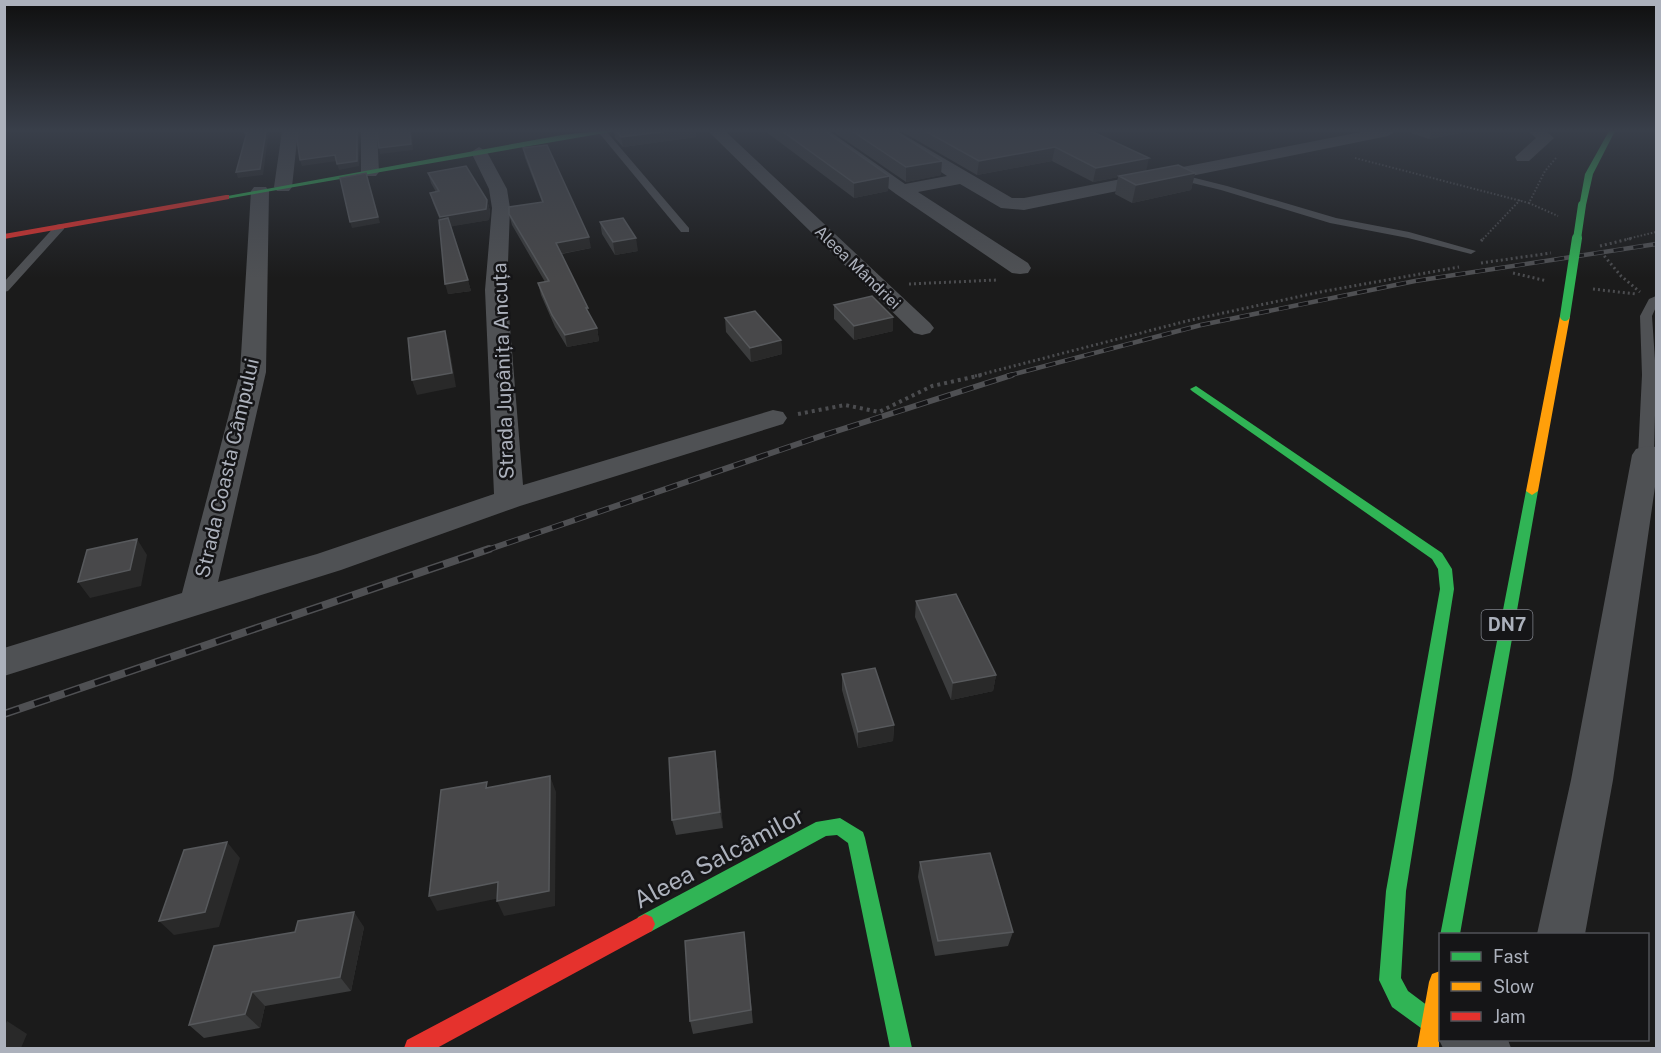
<svg xmlns="http://www.w3.org/2000/svg" width="1661" height="1053" font-family="'Public Sans',sans-serif">
	<style>
		.lines { fill: none; stroke-linecap: round; stroke-linejoin: round }
		.path-far2 { stroke: #4b4c4f; stroke-width: 2; stroke-dasharray: 1.5 2; stroke-linecap: butt }
		.path-far1 { stroke: #4b4c4f; stroke-width: 3; stroke-dasharray: 2 3; stroke-linecap: butt }
		.path { stroke: #4b4c4f; stroke-width: 4; stroke-dasharray: 3 4; stroke-linecap: butt }
		.lane { fill: #4f5154; fill-rule: evenodd }
		.street { fill: #4f5154; fill-rule: evenodd }
		.fast { fill: #30b455; fill-rule: evenodd }
		.slow { fill: #ff9f0a; fill-rule: evenodd }
		.jam { fill: #e5322d; fill-rule: evenodd }
		.rail-far2-casing { stroke: #4f5053; stroke-width: 4.5 }
		.rail-far1-casing { stroke: #4f5053; stroke-width: 6 }
		.rail-casing { stroke: #4f5053; stroke-width: 8 }
		.rail-far2 { stroke: #151517; stroke-width: 3; stroke-dasharray: 10; stroke-linecap: butt }
		.rail-far1 { stroke: #151517; stroke-width: 4; stroke-dasharray: 12; stroke-linecap: butt }
		.rail { stroke: #151517; stroke-width: 5; stroke-dasharray: 16; stroke-linecap: butt }
		.fast-bridge-far1 { stroke: #30b455; stroke-width: 8 }
		.fast-bridge { stroke: #30b455; stroke-width: 10 }
		.wall { fill: #3b3c3d }
		.shaded-wall { fill: #292929 }
		.building { fill: #48484a; stroke: #57595c; stroke-width: 1.5 }
		.labels { text-anchor: middle; stroke-width: 5; stroke-linejoin: round; paint-order: stroke }
		.far-street-label { font-size: 16px; fill: #acb1bc; stroke: #151517 }
		.shield { fill: #151517; stroke: #7f828a; stroke-width: 1.5 }
		.shield-label { font-size: 18px; font-weight: bold; fill: #acb1bc }
		.street-label { font-size: 20px; fill: #acb1bc; stroke: #151517 }
		.near-street-label { font-size: 24px; fill: #acb1bc; stroke: #151517 }
	</style>
	<rect width="100%" height="100%" fill="#1b1b1b"/>
	<g class="lines">
		<!-- path-far2 -->
		<path class="path-far2" d="M1355,158L1529,203
			M1556,158L1545,171L1529,203L1558,216
			M1483,239L1520,200
			M1627,239L1656,232"/>
		<!-- path-far1 -->
		<path class="path-far1" d="M1481,241L1484,238
			M1600,246L1633,238
			M1601,252L1621,276L1640,292
			M1481,263L1551,253
			M1513,273L1547,281
			M909,284L997,280
			M1593,289L1636,294
			M975,376L1191,320L1320,292L1459,267"/>
		<!-- path -->
		<path class="path" d="M798,414L845,405L879,412L932,386L982,375"/>
		<!-- lane -->
		<path class="lane" d="M600,131H606L689,228V232H681L600,134Z
			M1171,172L1227,186L1336,218L1409,232L1476,251L1471,254L1408,238L1330,223L1221,190L1168,177L1166,175Z
			M60,224L64,225V229L8,291L4,292V282L56,225Z
			M1656,296V307L1652,316L1656,375L1654,455L1646,460L1638,455L1642,375L1640,316L1649,299Z"/>
		<!-- street -->
		<path class="street" d="M282,131H298L292,187L289,191H277L274,187Z
			M361,131H377L379,172L376,176H364L361,172Z
			M708,131H725L930,323L934,328L930,333L922,335L914,333Z
			M811,131H829L905,184L947,176L879,131H897L1012,198H1024L1366,131H1396L1388,136L1024,210L1001,208L960,184L918,192L1028,263L1031,268L1028,273L1020,274L1012,273L896,194Z
			M1528,131H1546L1554,138L1529,161H1517L1515,157L1536,138Z
			M479,147L487,152L507,189L510,208L507,290L523,485L773,410L783,412L787,418L783,424L520,506L341,570L4,676V648L182,593L240,372L251,191L254,187H266L269,191L266,372L218,582L317,554L494,494L485,290L492,208L489,189L471,152Z
			M1646,446L1656,447V480L1613,780L1585,934H1537L1571,780L1632,455L1636,449Z
			M1440,1037V1040H1508L1511,1048H1443L1439,1040Z"/>
		<!-- fast -->
		<path class="fast" d="M599,131H616L226,199L222,197L562,135Z
			M1609,131H1615L1593,174L1586,205L1579,207L1585,174Z
			M1196,386L1442,553L1452,569L1454,589L1406,891L1401,978L1408,991L1440,1015V1039L1432,1036L1392,1007L1379,980L1386,891L1440,589L1438,569L1432,559L1192,391L1190,389Z
			M1532,487L1538,491L1460,934L1440,936L1526,491Z
			M840,818L863,832L865,838L912,1048H890L848,843L837,835L826,836L652,931L645,934L638,931L635,924L638,917L816,822Z"/>
		<!-- slow -->
		<path class="slow" d="M1565,313L1570,316L1538,491L1532,495L1526,491L1560,316Z
			M1440,971L1439,1048H1417L1429,982L1432,974Z"/>
		<!-- jam -->
		<path class="jam" d="M226,195H229V199L4,239V234Z
			M645,914L652,917L655,924L652,931L437,1048H404L407,1040Z"/>
		<!-- rail-far2 casing -->
		<g class="rail-far2-casing">
			<path id="rail-far2" d="M1007,376L1201,325L1415,281L1656,244"/>
		</g>
		<!-- rail-far1 casing -->
		<g class="rail-far1-casing">
			<path id="rail-far1" d="M484,551L824,435L1012,375"/>
		</g>
		<!-- rail casing -->
		<g class="rail-casing">
			<path id="rail" d="M4,714L489,549"/>
		</g>
		<!-- rail-far2 -->
		<use href="#rail-far2" class="rail-far2"/>
		<!-- rail-far1 -->
		<use href="#rail-far1" class="rail-far1"/>
		<!-- rail -->
		<use href="#rail" class="rail"/>
		<!-- fast-bridge-far1 -->
		<path class="fast-bridge-far1" d="M1577,239L1582,205"/>
		<!-- fast-bridge -->
		<path class="fast-bridge" d="M1565,316L1577,238"/>
	</g>
	<!-- wall -->
	<path class="wall" d="M614,131H695L696,137L623,147L615,138Z
		M765,131H825L889,176L888,191L854,198Z
		M832,131H895L941,175L906,182Z
		M901,131H1091L1146,171L1195,173L1191,190L1132,203L1115,194L1118,177L1093,182L1052,161L977,175Z
		M1405,131H1471L1429,139Z
		M523,148L591,248L562,254L589,314L597,328L599,341L567,347L555,327L541,295L538,283L545,282L512,225L509,214L542,202L525,158Z
		M428,173L487,200L490,211L489,220L451,226L471,291L448,294L440,220L433,203L430,193L436,192L431,183Z
		M600,222L638,251L615,255L602,234Z
		M834,305L893,317V331L854,340L834,319Z
		M725,318L781,340L782,354L751,362L726,332Z
		M916,601L996,675L993,691L951,700L915,617Z
		M842,674L894,725L893,741L858,748L842,690Z
		M717,767L723,828L676,835L672,820Z
		M920,862L1013,932L1008,946L935,956L918,877Z
		M364,927L351,991L265,1006L260,1028L204,1038L189,1025Z
		M744,932L753,1023L693,1034L690,1021Z"/>
	<!-- shaded-wall -->
	<path class="shaded-wall" d="M266,131H269L263,175L238,178L236,172Z
		M357,131H359V166L339,170L337,164Z
		M410,131H412L413,150L380,154L379,148Z
		M669,131H695L696,137L623,147L621,137Z
		M1432,131H1471L1429,139Z
		M1055,147L1052,161L977,175L979,161Z
		M335,155L337,161L302,166L300,160Z
		M1149,158L1146,172L1119,176L1118,177L1093,182L1096,168Z
		M942,161L941,175L906,182V167Z
		M1195,173L1191,190L1132,203L1136,185Z
		M889,176L888,191L854,198V183Z
		M368,179L380,223L352,228L350,222Z
		M487,200L490,211L489,220L443,228L440,217Z
		M589,237L591,248L559,254L556,243Z
		M636,238L638,251L615,255L613,242Z
		M468,280L471,291L448,294L445,284Z
		M893,317V331L854,340V326Z
		M597,328L599,341L567,347L565,335Z
		M445,331L449,345L456,387L417,395L412,380Z
		M781,340L782,354L751,362L750,348Z
		M137,539L147,555L141,586L90,598L78,582Z
		M996,675L993,691L951,700L953,683Z
		M894,725L893,741L858,748V732Z
		M715,751L717,767L723,828L720,812Z
		M550,776L556,792L555,906L504,916L497,901Z
		M227,842L240,858L219,927L174,935L159,921Z
		M498,882L505,897L437,911L429,896Z
		M354,912L364,927L351,991L340,977Z
		M252,992L265,1006L260,1028L245,1014Z
		M7,1021L27,1034L21,1048H4V1027Z"/>
	<!-- building -->
	<path class="building" d="M245,131H266L260,169L236,172L247,132L245,133Z
		M298,131H357V161L337,164L335,155L300,160L297,139Z
		M377,131H410L411,144L379,148Z
		M616,131H669L621,137Z
		M782,131H825L889,176L854,183Z
		M852,131H895L942,161L906,167Z
		M925,131H1091L1149,158L1096,168L1055,147L979,161Z
		M547,145L589,237L556,243L588,308H586L597,328L565,335L552,315L538,283L549,281L509,214V207L543,202L523,148Z
		M1178,165L1195,173L1136,185L1119,176Z
		M466,166L487,200L486,209L440,217L430,193L439,191L428,173Z
		M366,173L378,217L350,222L340,178Z
		M448,218L468,280L445,284L439,220Z
		M623,218L636,238L613,242L600,222Z
		M872,296L893,317L854,326L834,305Z
		M755,311L781,340L750,348L725,318Z
		M445,331L452,373L412,380L408,338Z
		M137,539L130,570L78,582L87,550Z
		M956,594L996,675L953,683L916,601Z
		M875,668L894,725L858,732L842,674Z
		M715,751L720,812L672,820L669,758Z
		M550,776L549,891L497,901L498,882L429,896L441,790L487,782L486,788Z
		M227,842L205,912L159,921L184,850Z
		M990,853L1013,932L938,941L920,862Z
		M354,912L340,977L252,992L245,1014L189,1025L214,946L295,932L298,921Z
		M744,932L751,1010L690,1021L685,941Z"/>
	<!-- sky -->
	<linearGradient id="sky" x2="0" y2="1"><stop stop-color="#0f0f0f"/><stop offset="0.47" stop-color="#393f4a"/><stop offset="1" stop-color="#393f4a" stop-opacity="0"/></linearGradient>
	<rect width="1661" height="278" fill="url(#sky)"/>
	<g class="labels">
		<!-- far-street labels -->
		<g class="far-street-label">
			<text transform="translate(858 267) rotate(44)" y="6">Aleea Mândriei</text>
		</g>
		<!-- shield labels -->
		<rect class="shield" x="1481.5" y="610" width="51" height="30" rx="4.5"/>
		<g class="shield-label">
			<text x="1507" y="631">DN7</text>
		</g>
		<!-- street labels -->
		<g class="street-label">
			<text transform="translate(503 371) rotate(-92)" y="7">Strada Jupânița Ancuța</text>
			<text transform="translate(227 468) rotate(-77)" y="7">Strada Coasta Câmpului</text>
		</g>
		<!-- near-street labels -->
		<g class="near-street-label">
			<text transform="translate(719 858) rotate(-28)" y="8">Aleea Salcâmilor</text>
		</g>
	</g>
	<!-- border -->
	<rect width="1661" height="1053" fill="none" stroke="#acb1bc" stroke-width="12"/>
	<!-- legend -->
	<rect x="1439" y="933" width="210" height="108" fill="#151517" stroke="#515359" stroke-width="1.5"/>
	<rect x="1451" y="952" width="30" height="9" fill="#30b455" stroke="#515359" stroke-width="1.5"/>
	<text x="1493" y="963" font-size="18" fill="#acb1bc">Fast</text>
	<rect x="1451" y="982" width="30" height="9" fill="#ff9f0a" stroke="#515359" stroke-width="1.5"/>
	<text x="1493" y="993" font-size="18" fill="#acb1bc">Slow</text>
	<rect x="1451" y="1012" width="30" height="9" fill="#e5322d" stroke="#515359" stroke-width="1.5"/>
	<text x="1493" y="1023" font-size="18" fill="#acb1bc">Jam</text>
</svg>
